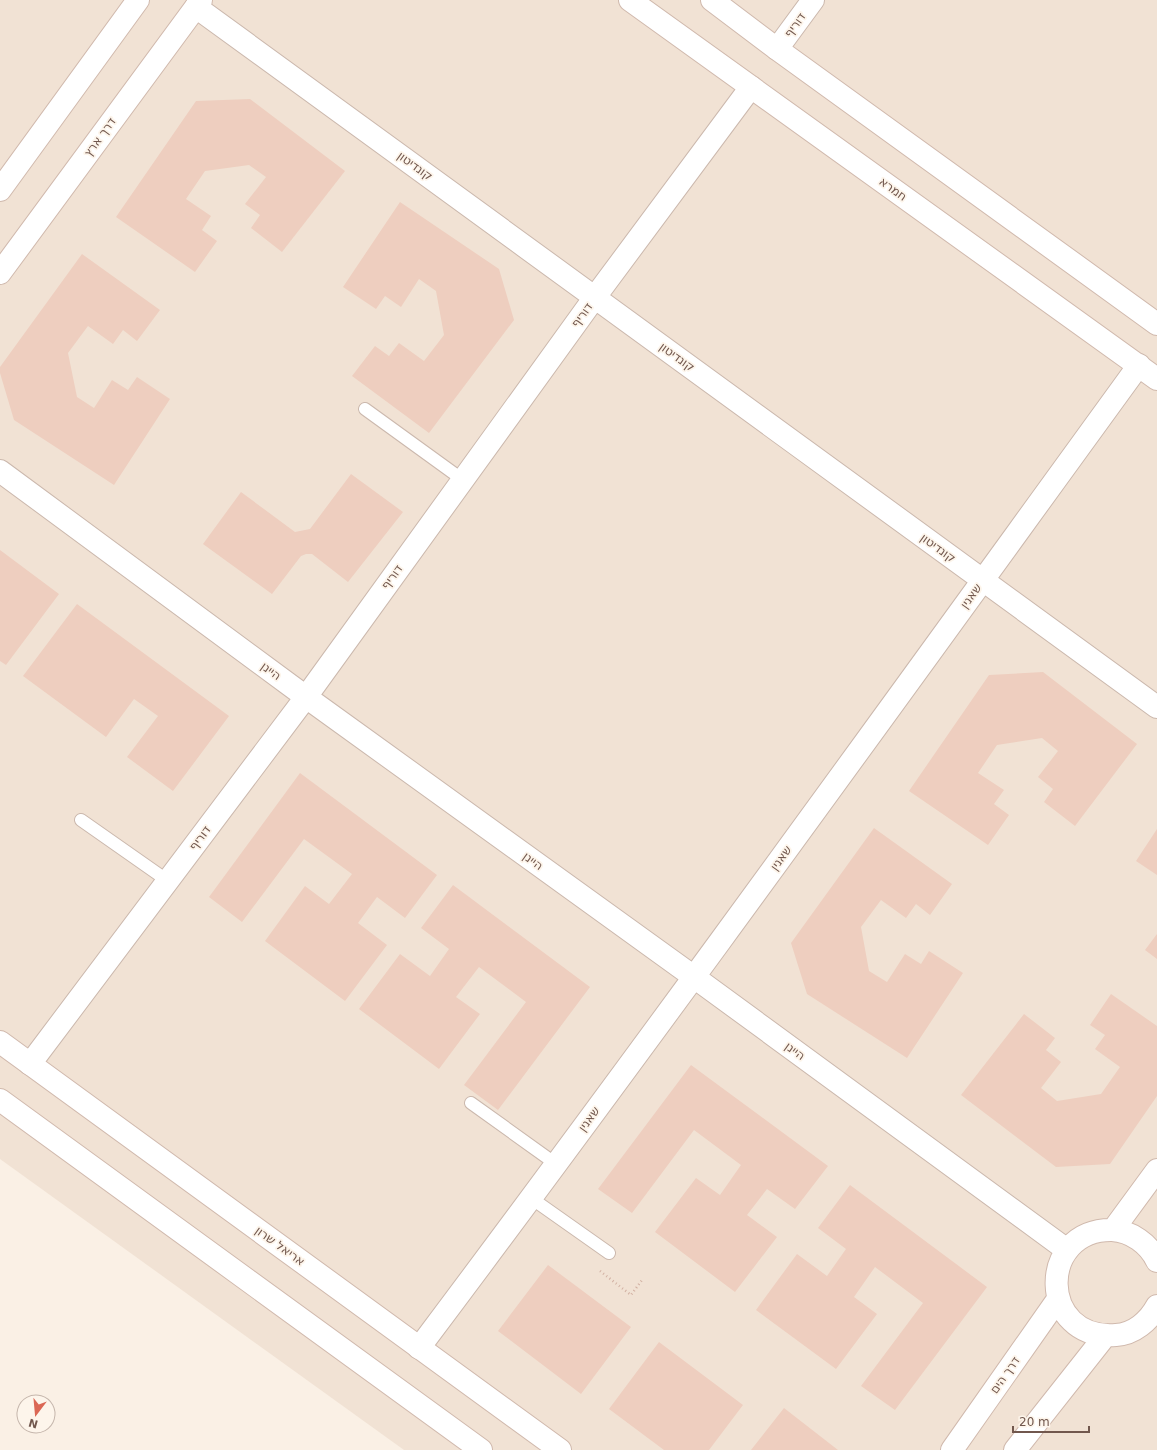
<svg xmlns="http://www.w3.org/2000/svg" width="1157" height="1450" font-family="'DejaVu Sans',Heebo,sans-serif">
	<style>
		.residential { fill: #f1e2d4 }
		.building { fill: #eecebf }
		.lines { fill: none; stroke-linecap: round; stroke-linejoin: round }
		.lane-casing { stroke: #cbb8ad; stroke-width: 14 }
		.street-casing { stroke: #cbb8ad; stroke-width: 24 }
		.secondary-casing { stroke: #d0b9ad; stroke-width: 24 }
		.path { stroke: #d2b1a3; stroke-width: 2.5; stroke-dasharray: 1 3; stroke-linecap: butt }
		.lane { stroke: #fff; stroke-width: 12 }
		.street { stroke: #fff; stroke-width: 22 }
		.secondary { stroke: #fff; stroke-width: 22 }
		.labels { text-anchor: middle; stroke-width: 3.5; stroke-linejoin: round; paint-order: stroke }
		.street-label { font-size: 12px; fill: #71574d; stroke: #fdf5eb }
	</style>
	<rect width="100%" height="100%" fill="#faf0e5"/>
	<!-- residential -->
	<path class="residential" d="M0,0H1157V1450H404L0,1159Z"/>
	<!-- building -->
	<path class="building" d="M250,99L345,171L282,252L251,228L260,215L245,204L266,177L249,165L205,171L186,199L211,216L202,230L217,241L195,272L116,217L196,101Z
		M400,202L499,269L514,320L429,433L352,376L375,346L389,356L399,343L424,361L444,335L436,291L419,279L401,307L385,296L376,309L343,287Z
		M82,254L160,310L137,341L123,330L113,344L88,326L68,353L77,397L94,408L112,380L128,390L137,377L170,399L114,485L14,420L0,373V367Z
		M351,474L403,512L348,582L312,554H306L301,556L272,594L203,544L241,492L295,532L310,529Z
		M0,550L59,594L6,665L0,661Z
		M77,604L229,716L173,791L127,757L158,716L134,699L106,737L23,676Z
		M1043,672L1137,744L1075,826L1044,802L1053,789L1038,777L1058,751L1042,738L997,745L978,773L1004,790L994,804L1009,815L988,845L909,791L989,675Z
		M300,773L437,875L405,918L377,897L358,923L387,945L345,1001L265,941L305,886L329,904L352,874L304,839L242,922L209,897Z
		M874,828L952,884L930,915L916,904L906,918L881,900L861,927L869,971L887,982L905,954L921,964L929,951L963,973L907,1058L807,994L791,943Z
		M1157,829V875L1136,861Z
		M453,885L590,987L498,1110L464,1085L526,1002L479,967L456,997L480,1014L439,1069L359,1009L400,954L430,976L449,949L421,928Z
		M1157,934V959L1145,950Z
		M1111,994L1157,1026V1096L1110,1164L1056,1167L961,1095L1024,1014L1055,1038L1046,1050L1061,1062L1041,1088L1057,1101L1101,1094L1120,1067L1095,1049L1105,1035L1090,1025Z
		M691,1065L828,1166L795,1209L767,1189L747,1215L777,1237L735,1292L655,1232L696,1178L720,1195L741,1165L694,1130L632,1213L598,1189Z
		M850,1185L987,1287L895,1410L861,1386L923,1303L875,1267L854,1297L877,1314L836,1369L756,1310L797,1254L827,1276L846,1249L818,1228Z
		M548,1265L631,1327L581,1394L498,1331Z
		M659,1342L743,1405L709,1450H664L609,1409Z
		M784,1408L838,1450H751Z"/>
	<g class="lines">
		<!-- lane casing -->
		<g class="lane-casing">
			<path id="lane" d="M365,409L463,480
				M81,820L168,881
				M471,1103L556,1164
				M531,1198L609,1253"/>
		</g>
		<!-- street casing -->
		<g class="street-casing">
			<path id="street" d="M196,7L1157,707
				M777,49L813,0
				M0,471L306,697L694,977L1067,1250
				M30,1064L306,697L595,297L751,87
				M419,1348C663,1023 900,694 1139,365"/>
		</g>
		<!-- secondary casing -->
		<g class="secondary-casing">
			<path id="secondary" d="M630,0L1157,379
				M712,0L777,49L1157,324
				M0,190L138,0
				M0,273L201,0
				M0,1042L560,1450
				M0,1100L481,1450
				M1113,1230L1157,1170
				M1157,1261C1149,1244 1131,1231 1112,1230C1037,1229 1038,1341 1116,1335C1134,1334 1149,1321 1157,1306
				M952,1450L1058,1299
				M1015,1450L1105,1336"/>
		</g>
		<!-- path -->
		<path class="path" d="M600,1271L631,1295L642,1280"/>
		<!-- lane -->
		<use href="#lane" class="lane"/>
		<!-- street -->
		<use href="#street" class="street"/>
		<!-- secondary -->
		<use href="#secondary" class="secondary"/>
	</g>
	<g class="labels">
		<!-- street labels -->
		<g class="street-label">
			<text transform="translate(795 25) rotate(-54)" y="4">דוריף</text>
			<text transform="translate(100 137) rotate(-54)" y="4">דרך ארץ</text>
			<text transform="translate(415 166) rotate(36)" y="4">קונדיטון</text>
			<text transform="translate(893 189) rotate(36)" y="4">חמרא</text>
			<text transform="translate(582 315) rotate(-54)" y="4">דוריף</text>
			<text transform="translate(677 357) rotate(36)" y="4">קונדיטון</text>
			<text transform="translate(938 548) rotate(36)" y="4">קונדיטון</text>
			<text transform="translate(392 577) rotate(-54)" y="4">דוריף</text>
			<text transform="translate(971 596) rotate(-54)" y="4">שאנין</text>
			<text transform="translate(271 671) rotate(36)" y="4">היינן</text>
			<text transform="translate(200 838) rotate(-53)" y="4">דוריף</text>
			<text transform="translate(781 858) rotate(-54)" y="4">שאנין</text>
			<text transform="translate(533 861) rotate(36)" y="4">היינן</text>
			<text transform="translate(795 1051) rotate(36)" y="4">היינן</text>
			<text transform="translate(589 1119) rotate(-54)" y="4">שאנין</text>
			<text transform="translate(280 1246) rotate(36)" y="4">אריאל שרון</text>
			<text transform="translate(1005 1375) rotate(-55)" y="4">דרך הים</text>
		</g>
	</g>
	<!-- north arrow -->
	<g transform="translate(36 1414) rotate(196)"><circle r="19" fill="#fdf5eb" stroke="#c5b6ac"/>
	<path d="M0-3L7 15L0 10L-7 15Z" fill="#db6754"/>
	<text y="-6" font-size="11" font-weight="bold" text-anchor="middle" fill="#71574d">N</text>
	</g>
	<!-- scale -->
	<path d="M1013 1426v6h76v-6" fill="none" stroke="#71574d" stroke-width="2"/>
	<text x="1019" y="1426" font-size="12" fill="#71574d" stroke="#fdf5eb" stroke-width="3" paint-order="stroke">20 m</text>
</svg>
